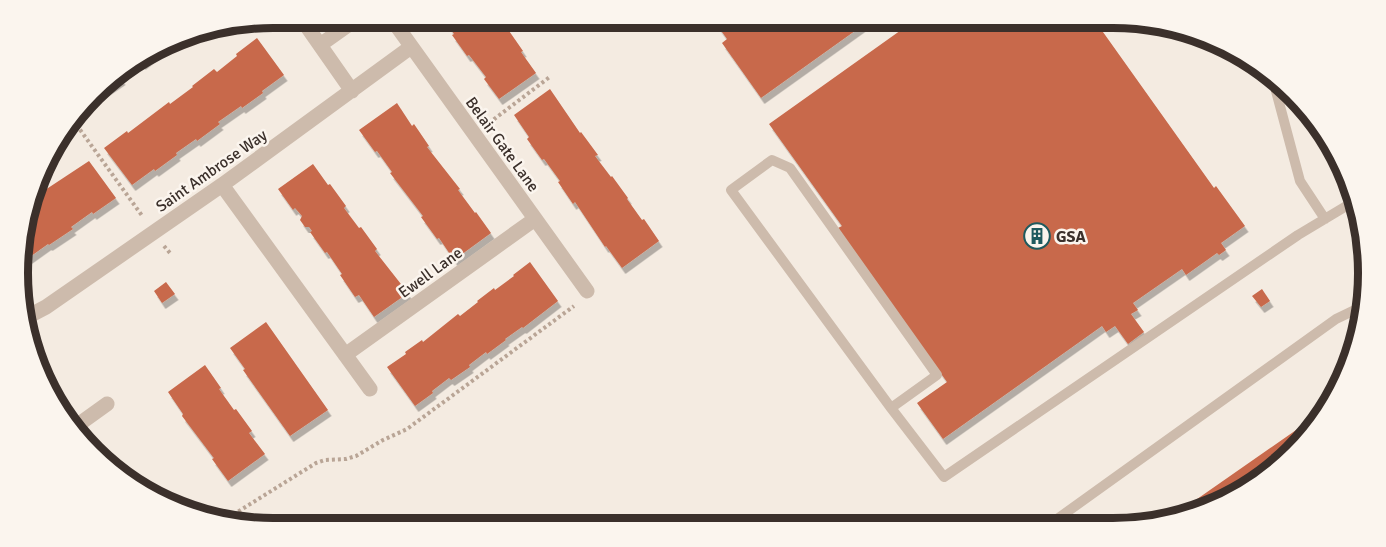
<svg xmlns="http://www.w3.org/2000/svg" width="1386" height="547" font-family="Signika,sans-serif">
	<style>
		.building { fill: #c8694b; filter: url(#shadow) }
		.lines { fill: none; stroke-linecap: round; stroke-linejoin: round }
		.path { stroke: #b9a596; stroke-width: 4; stroke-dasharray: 3 3; stroke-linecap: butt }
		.lane { stroke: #cdbbac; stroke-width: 10 }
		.street { stroke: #cdbbac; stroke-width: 15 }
		.labels { text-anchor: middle; stroke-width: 5; stroke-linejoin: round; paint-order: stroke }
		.street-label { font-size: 16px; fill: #3b302b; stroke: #fbf5ee }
		.poi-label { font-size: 16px; font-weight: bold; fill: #3b302b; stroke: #fbf5ee; text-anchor: start }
		.rim { fill: none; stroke: #3b302b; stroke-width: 8 }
	</style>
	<defs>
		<filter id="shadow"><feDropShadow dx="3.5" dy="6" stdDeviation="0" flood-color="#0004"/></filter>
	</defs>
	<rect width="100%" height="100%" fill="#f4ebe1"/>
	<!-- building -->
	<path class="building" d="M443,18H497L505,29L507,28L523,51L521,52L536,73L499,99L484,79L486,77L469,55L467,56L452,35L454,34Z
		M712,18H873L761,98L722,43L727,39Z
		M918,18H1093L1214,188L1216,186L1245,226L1221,243L1226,250L1219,255L1217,253L1186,275L1182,269L1133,303L1138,310L1131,314L1144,332L1128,344L1115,326L1106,332L1102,326L943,439L917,403L947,382L838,228L842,226L769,124Z
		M257,38L284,75L262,91L263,93L242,108L241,106L218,122L220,124L197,141L196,139L176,153L177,155L155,171L154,169L132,185L104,148L127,131L128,133L169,102L170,104L193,87L192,86L214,69L217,72L237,56L236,54Z
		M154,53L155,54L142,64L140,61Z
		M137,63L138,64L120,77L122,79L100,94L99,92L94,95L105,81Z
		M550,89L580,133L581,132L598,155L595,156L611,177L612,176L628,198L627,199L642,220L644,219L659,241L622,268L606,246L605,247L575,202L573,204L558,182L560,181L544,159L542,160L527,139L529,137L514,115Z
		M397,103L412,126L414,124L429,146L427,147L460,189L458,190L475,213L476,212L491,233L454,260L439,238L437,239L421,217L423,216L390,173L392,172L377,151L375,152L359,130Z
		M89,161L116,198L93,214L92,212L71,227L73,229L49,245L48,244L27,259L21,251L20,240L34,201L46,192L45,190Z
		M313,164L328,185L330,184L346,206L344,208L359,228L361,227L377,249L375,251L408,293L374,317L359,295L355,297L340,275L342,274L327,252L325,253L310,232L312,231L309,227H305L300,220L302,216L295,208L293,210L278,189Z
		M530,262L558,301L523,328L522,327L505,339L506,340L487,354L486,352L469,365L470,367L451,380L449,378L432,391L433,393L415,406L387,367L406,354L405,352L422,340L423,342L458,314L460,316L478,302L477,301L494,288L495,290L514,276L513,275Z
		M166,282L175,294L162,303L154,291Z
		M1262,289L1270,301L1261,307L1252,296Z
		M266,322L328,410L290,436L243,370L245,369L230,348Z
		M205,365L221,388L219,389L234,410L236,409L252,431L249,433L265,454L228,481L212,459L214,458L213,457L182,416L183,414L168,392Z
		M1329,407L1325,416L1281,466L1225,503L1167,520Z"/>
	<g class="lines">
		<!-- path -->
		<path class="path" d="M73,120L143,217
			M489,123L551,76
			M164,246L170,253
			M223,521L316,463L325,460L346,459L356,456L383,440L407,429L574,306"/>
		<!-- lane -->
		<path class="lane" d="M1272,76L1300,181L1325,219
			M891,408L937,375L790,168L772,160L731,190L891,408L944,477L1298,235L1353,202
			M1046,527L1336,319L1361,307"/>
		<!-- street -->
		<path class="street" d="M301,18L352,91
			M391,18L587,291
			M320,45L358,18
			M222,185L370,389
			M27,317L46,307L222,185L411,47
			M345,355L535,219
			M75,427L107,404"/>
	</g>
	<!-- icons -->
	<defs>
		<g id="building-ring" transform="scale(1.35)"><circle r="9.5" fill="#fbf5ee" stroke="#1f5a5e" stroke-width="1.5"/><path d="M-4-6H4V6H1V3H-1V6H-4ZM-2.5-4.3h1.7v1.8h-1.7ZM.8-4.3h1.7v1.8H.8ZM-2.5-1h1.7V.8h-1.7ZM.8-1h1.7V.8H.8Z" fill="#1f5a5e"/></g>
	</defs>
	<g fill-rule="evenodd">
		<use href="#building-ring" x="1037" y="236"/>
	</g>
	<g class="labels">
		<!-- street labels -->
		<g class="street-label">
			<text transform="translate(503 144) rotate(54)" y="6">Belair Gate Lane</text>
			<text transform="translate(211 170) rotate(-35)" y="6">Saint Ambrose Way</text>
			<text transform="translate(430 272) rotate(-36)" y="6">Ewell Lane</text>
		</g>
		<!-- poi labels -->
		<g class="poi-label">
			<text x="1056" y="242">GSA</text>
		</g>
	</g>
	<!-- crop -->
	<path d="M0 0H1386V547H0ZM273 28H1113A245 245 0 0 1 1358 273V273A245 245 0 0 1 1113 518H273A245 245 0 0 1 28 273V273A245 245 0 0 1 273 28Z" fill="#fbf5ee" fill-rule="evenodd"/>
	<path class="rim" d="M273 28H1113A245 245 0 0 1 1358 273V273A245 245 0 0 1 1113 518H273A245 245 0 0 1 28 273V273A245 245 0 0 1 273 28Z"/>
</svg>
